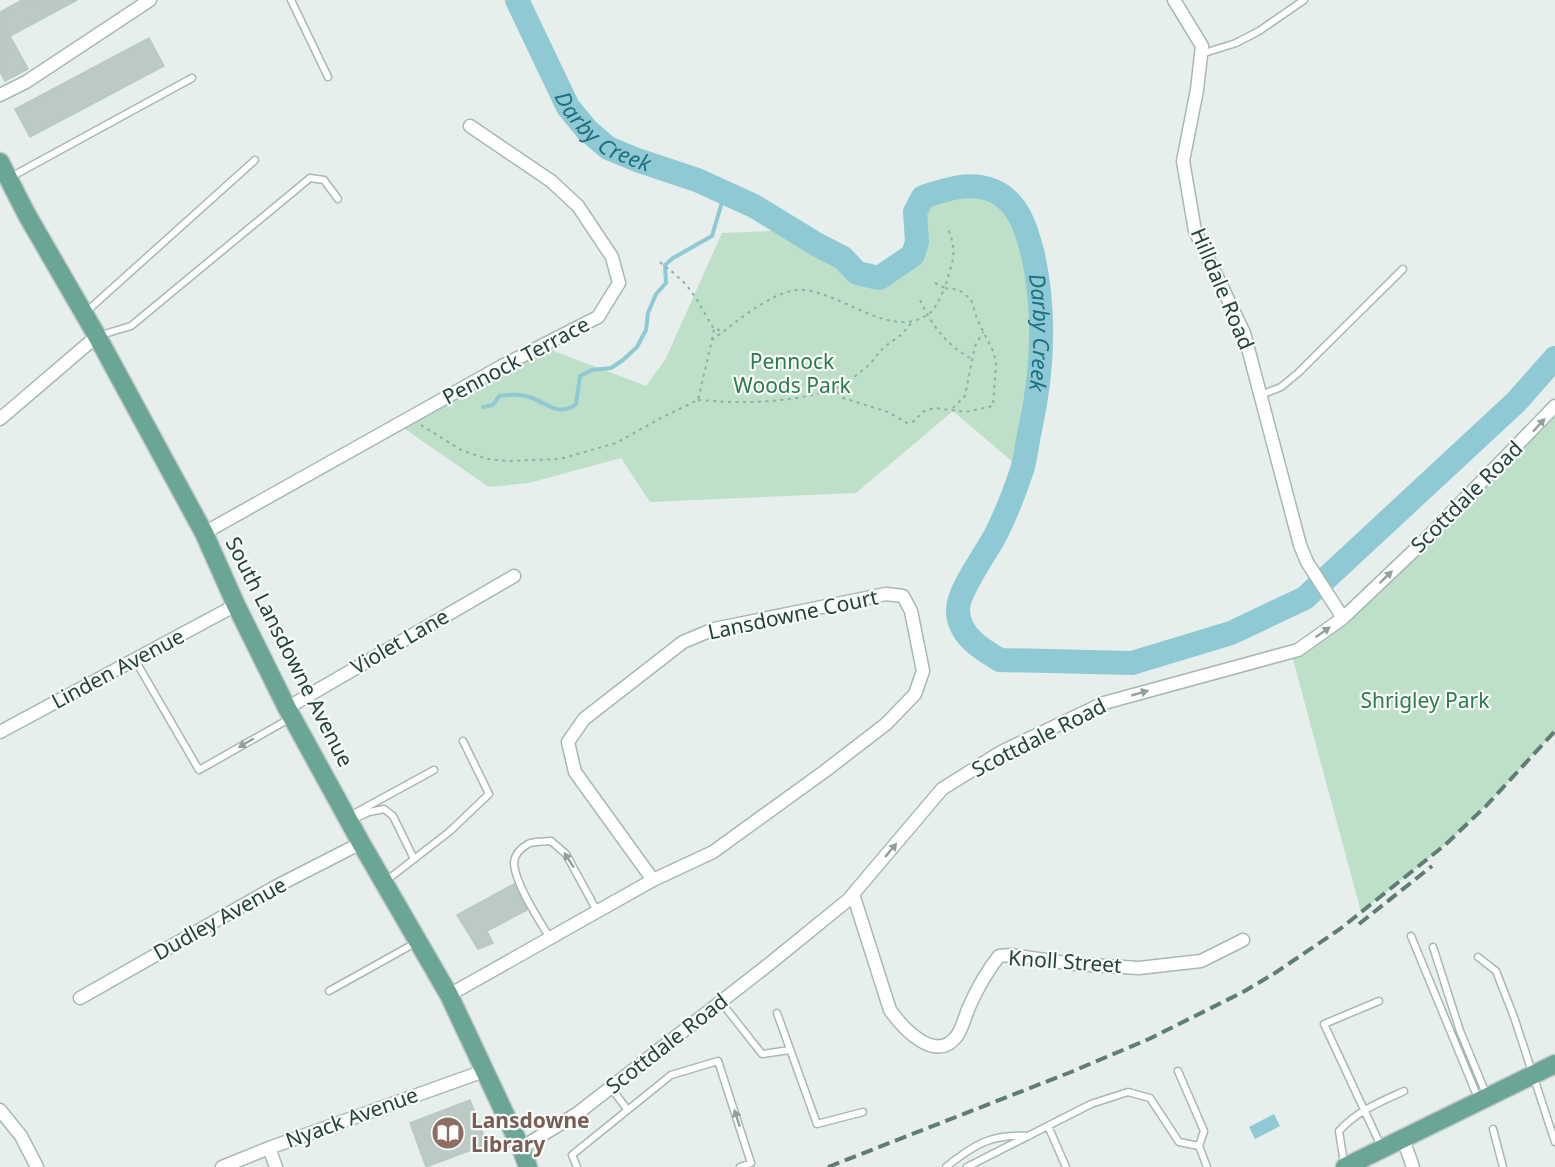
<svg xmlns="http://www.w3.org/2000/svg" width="1555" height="1167" font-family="'Noto Sans',sans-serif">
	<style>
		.green { fill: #bfe0c8 }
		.water { fill: #8ec9d4 }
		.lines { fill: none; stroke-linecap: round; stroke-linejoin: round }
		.stream { stroke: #8ec9d4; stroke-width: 4 }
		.river { stroke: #8ec9d4; stroke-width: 24 }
		.building { fill: #bbcac4; stroke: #b8c9c2; stroke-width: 1.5 }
		.service-casing { stroke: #a8b8b2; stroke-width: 9 }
		.minor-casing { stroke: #a8b8b2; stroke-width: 15 }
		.primary-casing { stroke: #c2cac8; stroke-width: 21 }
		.path { stroke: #86b3a5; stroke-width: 2; stroke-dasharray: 3 4.5; stroke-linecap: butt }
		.service { stroke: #fff; stroke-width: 6 }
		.minor { stroke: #fff; stroke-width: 12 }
		.primary { stroke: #6aa596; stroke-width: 18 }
		.rail { stroke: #5f7d75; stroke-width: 4; stroke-dasharray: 12 6; stroke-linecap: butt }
		.oneway { fill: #92a09c }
		.labels { text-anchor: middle; stroke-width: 4.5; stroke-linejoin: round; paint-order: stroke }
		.street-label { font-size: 21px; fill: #24423a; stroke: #f7fbf9 }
		.park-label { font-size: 21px; fill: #2d7a4b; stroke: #f7fbf9 }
		.education-label { font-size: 21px; font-weight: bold; fill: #785e54; stroke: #f7fbf9; text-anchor: start }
		.water-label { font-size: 22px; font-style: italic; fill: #1c6f80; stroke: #f7fbf9 }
	</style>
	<rect width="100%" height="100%" fill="#e6efeb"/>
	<!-- green -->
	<path class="green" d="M973,186L995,192L1011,205L1026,226L1034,262L1042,309L1043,342L1038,393L1022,470L953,411L856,493L650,502L621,458L529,483L489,487L399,425L541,346L646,386L665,360L722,233L793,230L843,258L857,273L879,278L913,255L917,242L915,212L923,197L946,189Z
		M1555,406V731L1486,806L1445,845L1361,912L1291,652L1343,618Z"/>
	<!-- water -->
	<path class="water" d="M1274,1114L1280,1126L1255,1139L1249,1127Z"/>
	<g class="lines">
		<!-- stream -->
		<path class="stream" d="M483,407L493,405L499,396C511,394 521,394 532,398C548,404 560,417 576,404L580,376L592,370L611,368L623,360L637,347L646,330L648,313L656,294L666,283L665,265L673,258L712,236L725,192"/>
		<!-- river -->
		<path class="river" id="s1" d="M517,0L568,107L587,130L608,148L637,160L697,180L754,206L816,244L843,258L857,273L879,278L913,255L917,242L915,212L923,197C946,189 971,181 994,191C1019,202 1027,231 1033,255C1046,314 1043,371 1030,430C1027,443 1026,457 1022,470C1015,491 1006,514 996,534C987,552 957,592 958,610C958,635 981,649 1000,660L1132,663L1231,633L1305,598L1516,402L1555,358"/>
	</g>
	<!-- building -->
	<path class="building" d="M22,0H77L10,36L28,69L5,81L0,72V12Z
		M149,38L164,66L30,137L15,109Z
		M514,884L527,910L487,931L493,943L478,949L457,915Z
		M470,1100L487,1144L426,1167L410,1123Z"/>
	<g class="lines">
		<!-- service casing -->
		<g class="service-casing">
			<path id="service" d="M291,0L328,77
				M1201,54L1236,43L1259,31L1304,0
				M9,178L192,78
				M87,311L255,160
				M101,335L131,326L310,178L324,180L338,199
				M1261,395L1281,387L1298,373L1403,269
				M135,660L199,770L289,719
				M348,817L434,770
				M350,821L369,812L384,809L393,816L414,859
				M387,880L449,832L489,794L463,741
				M1411,936L1478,1098
				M550,938C539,920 514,882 514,862C515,854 521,848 528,844C534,841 544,842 551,841L566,854L597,911
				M1433,947L1460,1031L1487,1096
				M1478,957L1496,971L1514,1017L1555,1142
				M329,991L417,942
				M1379,1001L1324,1024L1381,1146
				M721,1002L762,1054L790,1050
				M777,1013L817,1124L863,1112
				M1178,1071L1204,1131L1199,1146
				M611,1088L627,1109
				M1048,1126L1066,1167
				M1493,1129L1503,1167
				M1344,1163L1339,1131C1357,1111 1380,1102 1404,1091
				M577,1167L572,1155L671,1075L718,1061L751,1163L740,1167
				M946,1167C975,1144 991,1134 1029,1136
				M967,1167L1091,1104L1128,1092L1150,1098L1179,1142L1199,1146L1207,1167"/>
		</g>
		<!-- minor casing -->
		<g class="minor-casing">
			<path id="minor" d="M1174,0L1202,46L1197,90L1183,161L1195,231L1244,333L1300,545L1307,562L1343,618
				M0,95L26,82L150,0
				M0,419L97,336
				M204,533L502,366L598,317L619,283L612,257L578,206L551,181L470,126
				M287,708L514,576
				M0,732L236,605
				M853,894L890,1010C902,1027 935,1064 956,1037C962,1030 965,1016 969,1007C977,989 987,971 999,956L1011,955L1074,964L1139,968L1201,961L1243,940
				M449,995L653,880L713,852L825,771L886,724L915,694L923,671L911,611L903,596L886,594L714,629L683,642L584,719L568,742L575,772L653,880
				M80,998L275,887L361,843
				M0,1110L21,1136L37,1167
				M1403,1139L1413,1167
				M269,1148L276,1167
				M521,1148L578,1113L768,965L848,900L942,789L1001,752L1104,703L1298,650L1343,618L1423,542L1555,406
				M222,1167L269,1148L484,1071"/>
		</g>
		<!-- primary casing -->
		<g class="primary-casing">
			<path id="primary" d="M0,162L27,215L97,336L204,533L236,605L287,708L361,843L449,995L521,1148L528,1167
				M1345,1167L1555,1064"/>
		</g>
		<!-- path -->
		<path class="path" d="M660,262C666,268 672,271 678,277C694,290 703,312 714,329L724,331
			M935,283L945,288C952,260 959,255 947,226
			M920,300C932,326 947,346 972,359
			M712,340L714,329
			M698,400C746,404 789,403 835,389
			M953,408L965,396L975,346L983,332
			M421,425L461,450L487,459L508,461L560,459L616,443L663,417L698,400L712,340C734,324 771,291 799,290C840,289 892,344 931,312C937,306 941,295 945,288L959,290L971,299L977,319L994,353L996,365L993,406L966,412L934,408L922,412L915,421L907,423L888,412L843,398L835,389L857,375L870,364L883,348L902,334L913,321"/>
		<!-- service -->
		<use href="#service" class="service"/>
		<!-- minor -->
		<use href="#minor" class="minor"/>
		<!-- primary -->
		<use href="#primary" class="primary"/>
		<!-- rail -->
		<path class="rail" d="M1359,924L1432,866
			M828,1167L1071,1072L1149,1039L1243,992L1275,973L1340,929L1445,845L1486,806L1555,731"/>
	</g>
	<!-- one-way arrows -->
	<defs><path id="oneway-solid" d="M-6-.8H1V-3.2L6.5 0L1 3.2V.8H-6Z" transform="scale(1.5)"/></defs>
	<g class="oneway">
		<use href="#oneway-solid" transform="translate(1539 425) rotate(-48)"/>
		<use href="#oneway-solid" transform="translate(1386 577) rotate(-44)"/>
		<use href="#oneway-solid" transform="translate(1323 632) rotate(-35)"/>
		<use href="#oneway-solid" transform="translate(1140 693) rotate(-16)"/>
		<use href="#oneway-solid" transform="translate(246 743) rotate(150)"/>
		<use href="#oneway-solid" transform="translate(891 850) rotate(-50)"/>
		<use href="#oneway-solid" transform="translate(569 860) rotate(-123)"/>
		<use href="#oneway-solid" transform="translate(737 1118) rotate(-108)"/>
	</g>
	<!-- icons -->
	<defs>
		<g id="library-disc" transform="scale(1.725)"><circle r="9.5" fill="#8d6e63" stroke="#f7fbf9"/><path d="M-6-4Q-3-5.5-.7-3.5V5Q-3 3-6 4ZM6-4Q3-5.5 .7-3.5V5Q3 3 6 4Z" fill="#fff"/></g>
	</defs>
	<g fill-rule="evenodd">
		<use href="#library-disc" x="448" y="1133"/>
	</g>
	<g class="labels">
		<!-- street labels -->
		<g class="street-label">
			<text transform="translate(1222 289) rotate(67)" y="7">Hilldale Road</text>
			<text transform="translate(516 361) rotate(-28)" y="7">Pennock Terrace</text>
			<text transform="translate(1467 497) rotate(-45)" y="7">Scottdale Road</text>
			<text transform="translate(793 615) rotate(-12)" y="7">Lansdowne Court</text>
			<text transform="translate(400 642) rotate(-30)" y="7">Violet Lane</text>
			<text transform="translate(289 652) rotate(63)" y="7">South Lansdowne Avenue</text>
			<text transform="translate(118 669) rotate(-28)" y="7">Linden Avenue</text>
			<text transform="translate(1039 738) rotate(-27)" y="7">Scottdale Road</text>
			<text transform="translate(220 919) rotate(-29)" y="7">Dudley Avenue</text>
			<text transform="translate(1065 962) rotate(4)" y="7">Knoll Street</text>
			<text transform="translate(667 1044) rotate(-38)" y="7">Scottdale Road</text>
			<text transform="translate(352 1118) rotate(-20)" y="7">Nyack Avenue</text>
		</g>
		<!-- park labels -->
		<g class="park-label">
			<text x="792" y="369">Pennock<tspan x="792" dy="24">Woods Park</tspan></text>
			<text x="1425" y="708">Shrigley Park</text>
		</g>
		<!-- education labels -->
		<g class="education-label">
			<text x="471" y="1128">Lansdowne<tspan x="471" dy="24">Library</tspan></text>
		</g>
		<!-- water labels -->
		<g class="water-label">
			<text dy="8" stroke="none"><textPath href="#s1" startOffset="162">Darby Creek</textPath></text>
			<text dy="8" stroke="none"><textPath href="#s1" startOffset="810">Darby Creek</textPath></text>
		</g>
	</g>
</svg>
